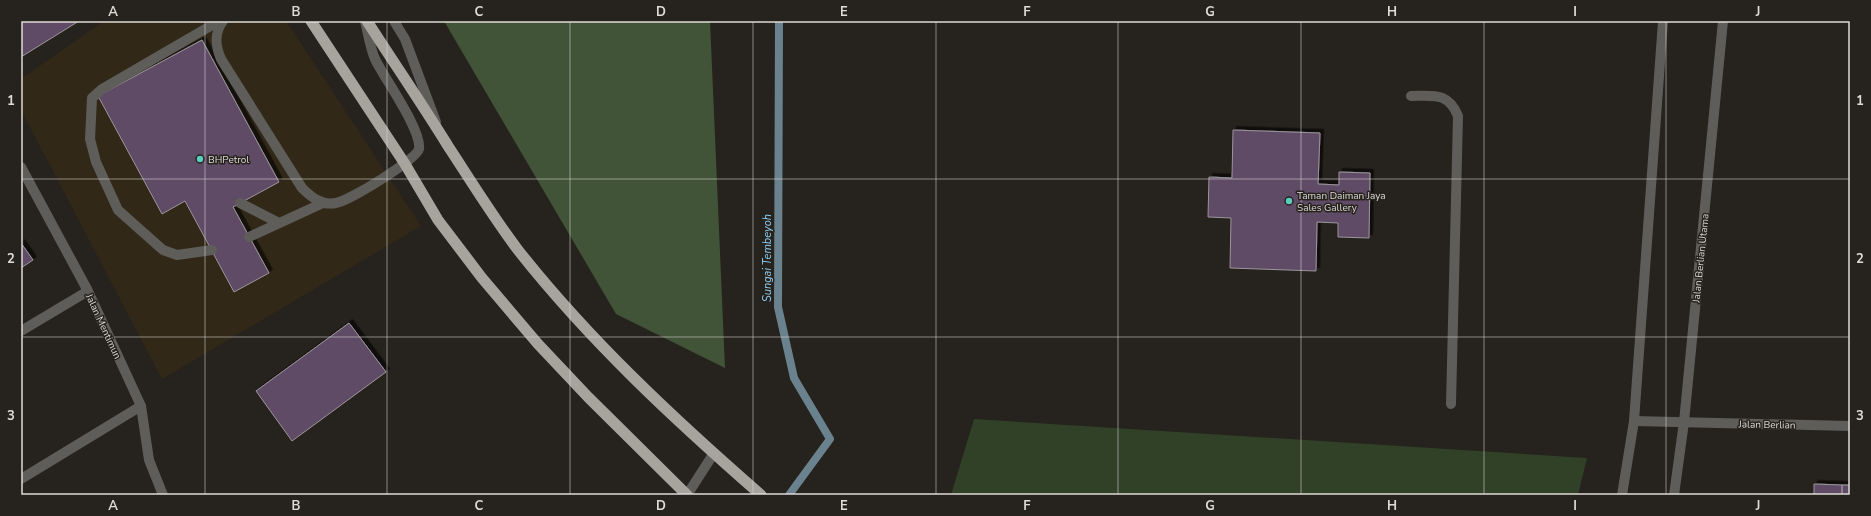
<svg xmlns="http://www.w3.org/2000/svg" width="1871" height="516" font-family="'Nunito Sans',sans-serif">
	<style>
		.commercial { fill: #322818 }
		.green { fill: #304127 }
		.forest { fill: #415437 }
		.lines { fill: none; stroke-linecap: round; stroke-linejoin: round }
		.stream { stroke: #6a818e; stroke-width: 8 }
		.building { fill: #604b66; stroke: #9b969c; filter: url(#shadow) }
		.service { stroke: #5e5d5a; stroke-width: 10 }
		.minor { stroke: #5e5d5a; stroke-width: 10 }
		.tertiary { stroke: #5e5d5a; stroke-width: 10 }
		.trunk { stroke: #a6a49d; stroke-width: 11 }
		.grid { fill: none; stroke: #dedbd8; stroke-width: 1; stroke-opacity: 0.55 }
		.poi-dot { fill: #59cebf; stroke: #26221d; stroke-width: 1.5 }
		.labels { text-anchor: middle; stroke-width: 3; stroke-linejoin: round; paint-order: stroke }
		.poi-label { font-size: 10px; fill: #dedbd8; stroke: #26221d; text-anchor: start }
		.street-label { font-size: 10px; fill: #dedbd8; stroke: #26221d }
		.water-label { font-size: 11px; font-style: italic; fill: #8fcdf1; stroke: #26221d }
		.neatline { fill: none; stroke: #dedbd8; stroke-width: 1.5 }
		.grid-label { font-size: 13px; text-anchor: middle; font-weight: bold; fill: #dedbd8 }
	</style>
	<defs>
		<filter id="shadow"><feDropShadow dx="3.5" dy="-3.5" stdDeviation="0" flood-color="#0009"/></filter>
	</defs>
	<rect width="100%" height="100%" fill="#26221d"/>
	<!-- commercial -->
	<path class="commercial" d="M104,21H286L421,226L162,379L21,110V79Z"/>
	<!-- green -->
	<path class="green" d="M974,419L1587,458L1578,495H951Z"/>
	<!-- forest -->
	<path class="forest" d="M444,21H710L725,368L616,314Z"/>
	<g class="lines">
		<!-- stream -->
		<path class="stream" d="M779,21L778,307L794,378L830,439L789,495"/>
	</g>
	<!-- building -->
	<path class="building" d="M21,21H79L21,57Z
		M202,40L279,182L233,207L269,273L234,292L185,201L162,214L98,96Z
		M1233,130L1320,133L1318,184L1339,185V172L1370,173L1369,238L1338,237V223L1317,222L1316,271L1230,268L1231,218L1208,217L1209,177L1232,178Z
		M21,243L33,260L21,268Z
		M349,323L386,372L292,441L256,391Z
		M1814,484L1842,485V495H1814Z
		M1842,485H1850V495H1842Z"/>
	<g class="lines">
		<!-- service -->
		<path class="service" d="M223,21C214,33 215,45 221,59L302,188C311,197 322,206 336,203C349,201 416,160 419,149C422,130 384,78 375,59C370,48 368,33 365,21
			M1411,96C1434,96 1448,92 1458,116L1451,404
			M240,203L279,223
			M249,237L323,203
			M212,250L177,255L163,250L118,210L96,162L90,139L92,98L102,89L219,21
			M21,479L141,406
			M687,495L714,453"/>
		<!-- minor -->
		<path class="minor" d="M394,21L405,39L436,122
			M21,167L88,291L141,406L149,460L163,495
			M21,331L88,291
			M1634,421L1850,426"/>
		<!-- tertiary -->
		<path class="tertiary" d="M1622,495L1634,421L1663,21
			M1674,495L1684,422L1723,21"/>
		<!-- trunk -->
		<path class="trunk" d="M311,21L405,164L438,220L482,278L538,344L588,397L687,495
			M367,21C394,63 422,104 448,146C471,181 493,217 518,250C589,340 674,419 761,495"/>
	</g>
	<!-- grid -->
	<path class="grid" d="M205,21V495M387,21V495M570,21V495M753,21V495M936,21V495M1118,21V495M1301,21V495M1484,21V495M1666,21V495M21,179H1850M21,337H1850"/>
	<!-- markers -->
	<g class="poi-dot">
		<circle cx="200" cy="159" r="4"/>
		<circle cx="1289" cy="201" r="4"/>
	</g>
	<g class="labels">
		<!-- poi labels -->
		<g class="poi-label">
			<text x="208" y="163">BHPetrol</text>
			<text x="1297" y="199">Taman Daiman Jaya<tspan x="1297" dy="12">Sales Gallery</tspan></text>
		</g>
		<!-- street labels -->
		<g class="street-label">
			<text transform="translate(1700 258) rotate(-84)" y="4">Jalan Berlian Utama</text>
			<text transform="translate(104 326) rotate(65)" y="4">Jalan Mentimun</text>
			<text transform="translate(1767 424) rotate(1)" y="4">Jalan Berlian</text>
		</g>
		<!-- water labels -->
		<g class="water-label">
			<text transform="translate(767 258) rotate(-90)" y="4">Sungai Tembeyoh</text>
		</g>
	</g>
	<!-- border -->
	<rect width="1871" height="516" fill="none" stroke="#26221d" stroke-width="44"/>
	<rect x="22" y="22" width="1827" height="472" class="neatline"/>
	<g class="grid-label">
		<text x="113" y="16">A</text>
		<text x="296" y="16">B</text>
		<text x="479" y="16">C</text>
		<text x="661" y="16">D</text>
		<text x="844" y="16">E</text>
		<text x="1027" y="16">F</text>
		<text x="1210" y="16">G</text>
		<text x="1392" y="16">H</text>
		<text x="1575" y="16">I</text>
		<text x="1758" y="16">J</text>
		<text x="11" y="105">1</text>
		<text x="1860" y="105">1</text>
		<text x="11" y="263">2</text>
		<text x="1860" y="263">2</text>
		<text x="11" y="420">3</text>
		<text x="1860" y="420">3</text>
		<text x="113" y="510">A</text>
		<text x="296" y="510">B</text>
		<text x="479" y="510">C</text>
		<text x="661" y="510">D</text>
		<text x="844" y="510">E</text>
		<text x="1027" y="510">F</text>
		<text x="1210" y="510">G</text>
		<text x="1392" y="510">H</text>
		<text x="1575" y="510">I</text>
		<text x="1758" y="510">J</text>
	</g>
</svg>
